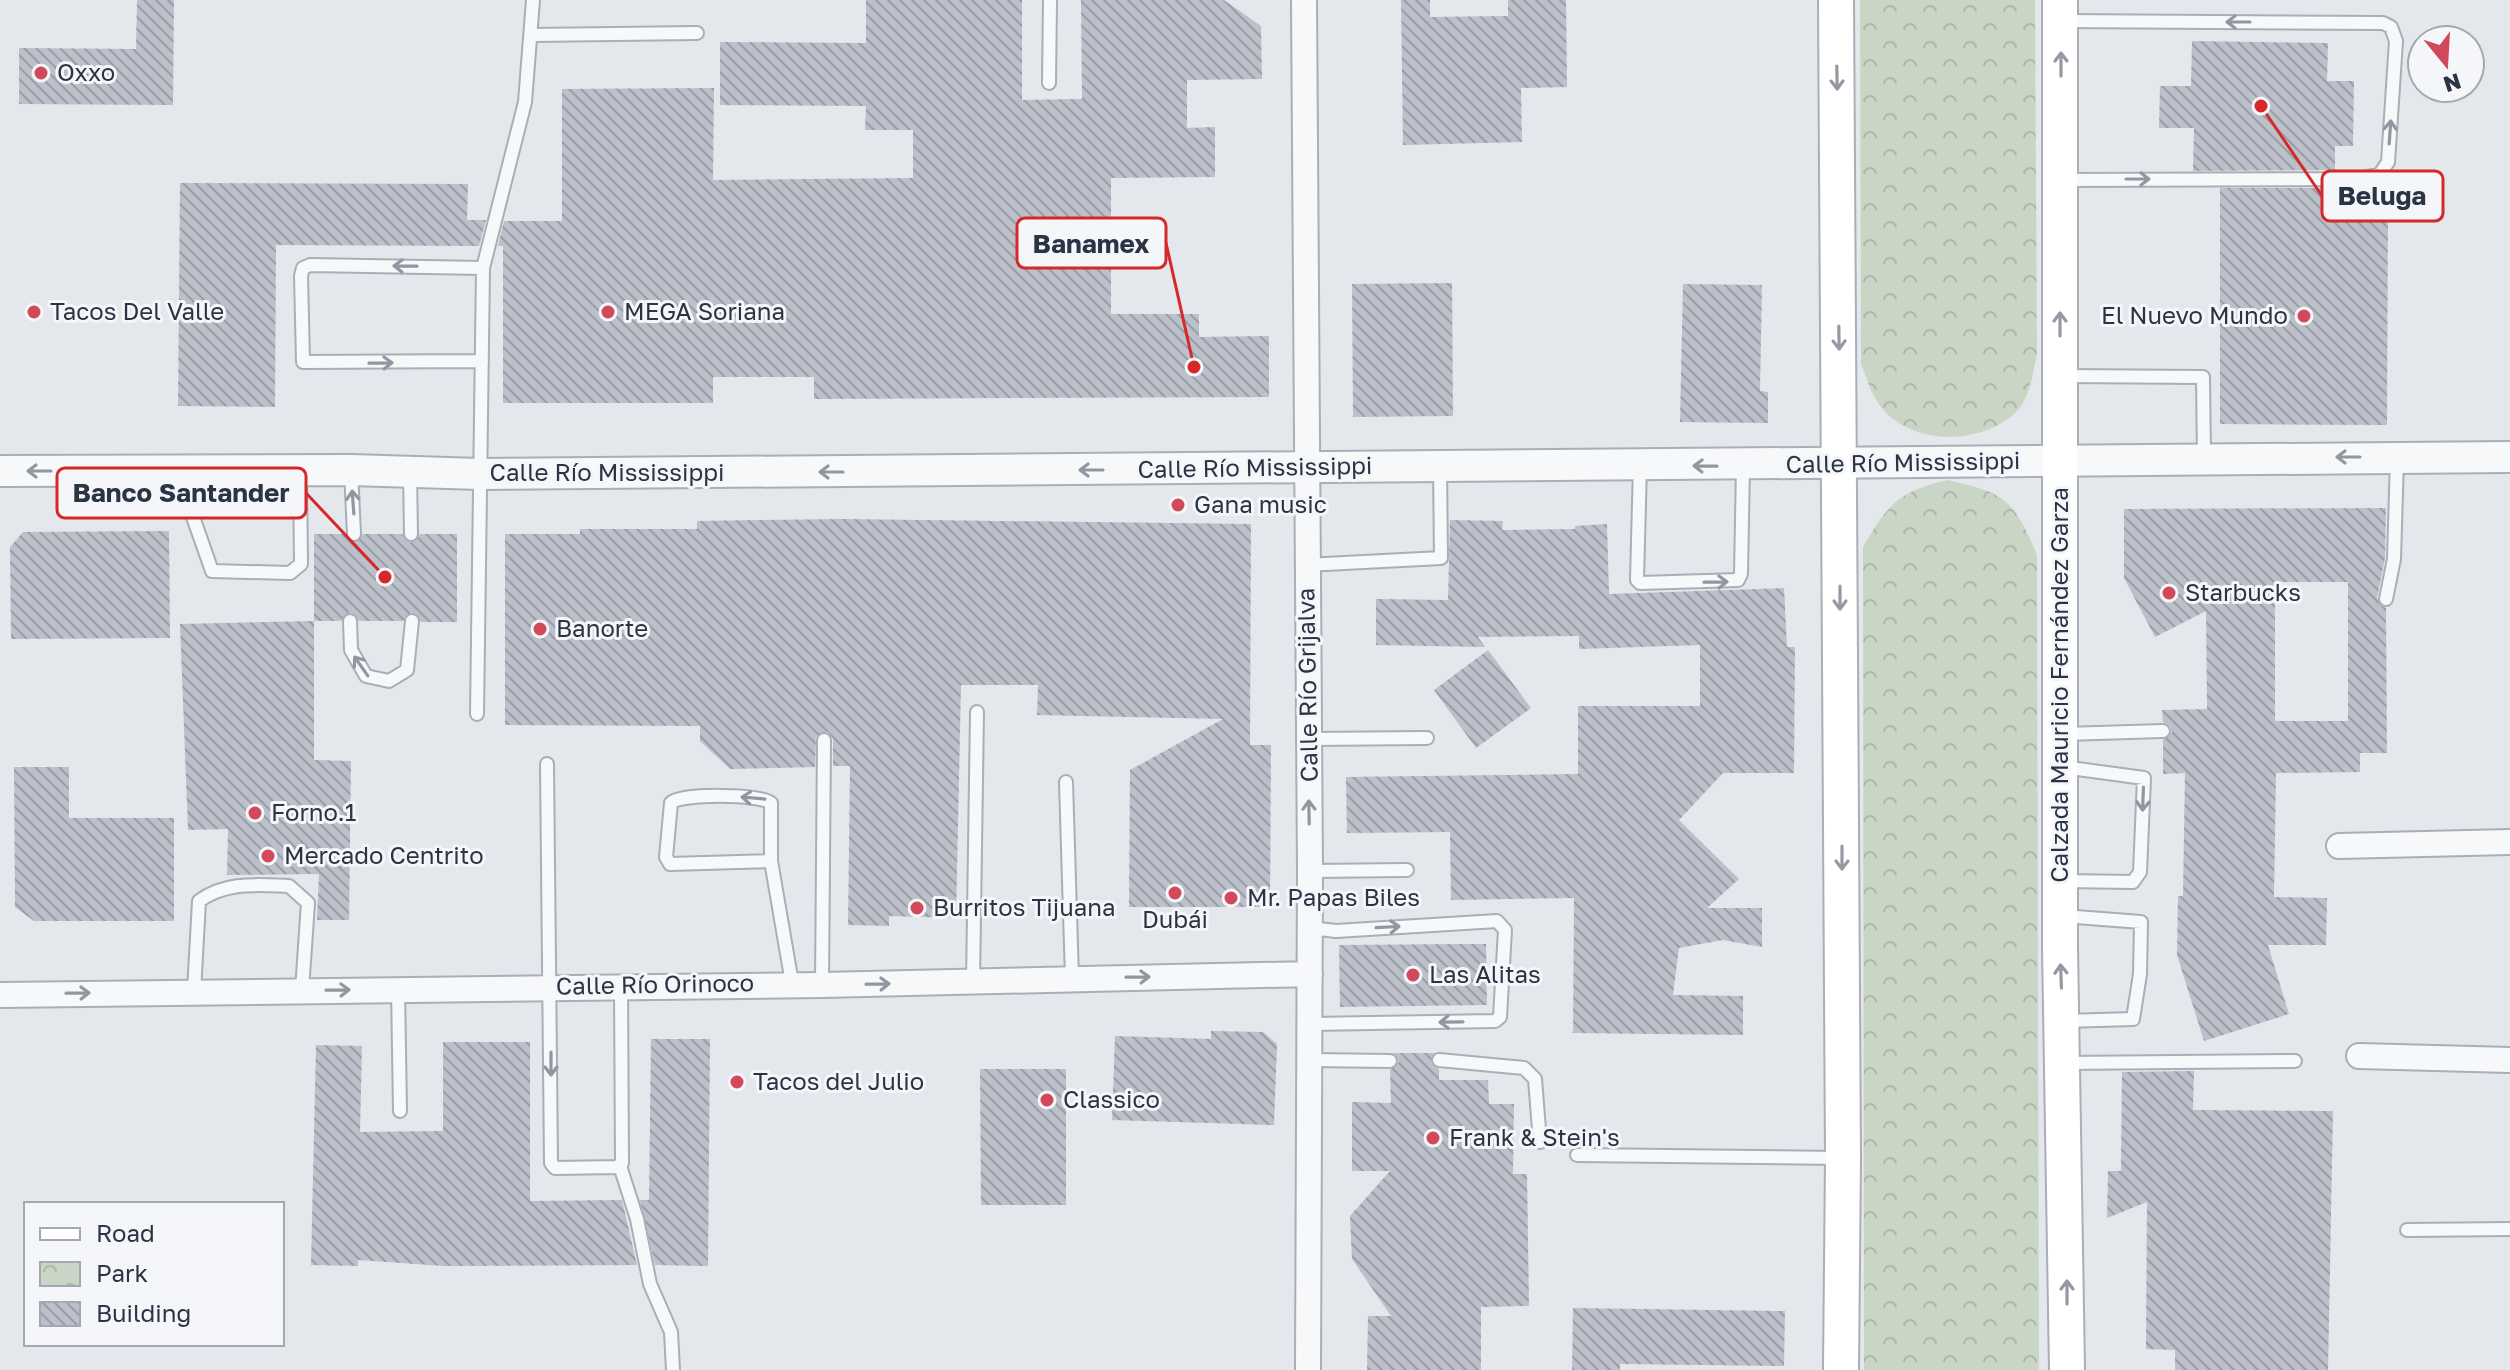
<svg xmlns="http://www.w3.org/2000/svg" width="2510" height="1370" font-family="'Golos Text',sans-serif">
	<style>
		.park { fill: url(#park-crowns) }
		.building { fill: url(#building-back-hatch); fill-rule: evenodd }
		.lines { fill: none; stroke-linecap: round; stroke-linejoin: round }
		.service-casing { stroke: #a9aeb7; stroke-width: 16 }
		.minor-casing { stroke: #a9aeb7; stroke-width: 28 }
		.tertiary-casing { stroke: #a9aeb7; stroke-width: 34 }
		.secondary-casing { stroke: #a9aeb7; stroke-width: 38 }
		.service { stroke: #f7f8fa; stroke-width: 12 }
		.minor { stroke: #f7f8fa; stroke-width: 24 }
		.tertiary { stroke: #f7f8fa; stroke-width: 30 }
		.secondary { stroke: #fff; stroke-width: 34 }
		.oneway { stroke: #9196a0 }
		.oneway2 { stroke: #959aa2 }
		.poi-dot { fill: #d1495b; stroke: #f4f6f9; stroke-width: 3 }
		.labels { text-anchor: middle; stroke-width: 6; stroke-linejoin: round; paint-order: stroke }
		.poi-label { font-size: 24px; fill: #2b3445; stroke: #f4f6f9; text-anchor: start }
		.street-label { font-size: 24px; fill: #2b3445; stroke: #f4f6f9 }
		.leader { fill: none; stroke: #d62828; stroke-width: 3 }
		.callout-dot { fill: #d62828; stroke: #f4f6f9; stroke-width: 3 }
		.callout { fill: #f4f6f9; stroke: #d62828; stroke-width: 3 }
		.callout-label { font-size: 26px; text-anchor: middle; font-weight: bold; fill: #2b3445 }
	</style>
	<defs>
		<pattern id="park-crowns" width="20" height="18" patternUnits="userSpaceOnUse" patternTransform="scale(2)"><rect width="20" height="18" fill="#c9d6c5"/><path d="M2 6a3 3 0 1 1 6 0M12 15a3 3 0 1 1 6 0" fill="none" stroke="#adb8ab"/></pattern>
		<pattern id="building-back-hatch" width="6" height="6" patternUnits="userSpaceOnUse" patternTransform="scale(2)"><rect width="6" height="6" fill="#bbc0ca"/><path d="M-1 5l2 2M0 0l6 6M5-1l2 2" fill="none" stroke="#989da6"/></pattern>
	</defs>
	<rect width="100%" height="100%" fill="#e4e7ec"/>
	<!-- park -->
	<path class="park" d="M1860,0H2035L2037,354C2033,372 2030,398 2016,412C1979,448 1902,446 1875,398C1869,388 1866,375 1861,364Z
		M1947,480C2006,493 2013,499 2037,555L2039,1370H1864L1863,547C1888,504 1898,492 1947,480Z"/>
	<!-- building -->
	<path class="building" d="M137,0H174L173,105L19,104V48L136,49Z
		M866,0H1022V100L1082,99L1081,0H1224L1261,26L1262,79L1187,80V128L1215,127V177L1111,178V314H1199V337L1269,336V397L814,399V377H713V403H503V246H498L504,221H562V89L714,88L713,180L913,178V130H865L866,106L720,105V42L866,43Z
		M1401,0H1430V17L1508,16V0H1566L1567,87L1521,88L1522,142L1403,145Z
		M2192,41L2328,43L2327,81H2354L2353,146H2335V170L2193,171L2194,128H2159L2160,86H2191Z
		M180,183L468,184L467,220H486L479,246L276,245L275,407L178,406Z
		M2220,188H2334V208H2388L2387,425L2220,424Z
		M1452,283L1453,416L1353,417L1352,284Z
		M1683,284L1762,285L1760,391L1768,392V423L1680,422Z
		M2386,508L2385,558L2377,598L2380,605L2386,608L2387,753H2360V772L2276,773L2274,897L2327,898L2326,945H2268L2289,1014L2204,1041L2177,955L2178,896H2183L2185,773L2163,774V740L2172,732L2170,726L2163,722L2162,710L2207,709L2206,611L2155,637L2124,578V509ZM2275,582H2348V721H2275Z
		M843,519L1251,524L1250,745H1271L1270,907H1129L1130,770L1223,719L1037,715L1038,685H961L956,918L889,916V926L848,925L850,766H833V739L828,732L816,736L815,767L730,769L700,741V726L505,725V534H580V529H697V521Z
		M1450,520L1503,521L1502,530L1575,529V526L1607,524L1609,594L1784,588L1787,647H1795L1794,773H1723L1679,820L1739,879L1707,908H1762V947L1723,940L1679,948L1673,995L1743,996V1035L1573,1033L1574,898L1451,900L1450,832L1347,833L1346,777L1578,774V706H1700V645L1579,649V636L1478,637L1485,647L1376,645V599L1448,600Z
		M169,531L170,638L11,639L10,547L23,532Z
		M314,534H345L354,543L363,534H402L410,543L420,534H457V622H421L412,612L403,621H359L350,612L341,621H314Z
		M314,621V760L351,761L349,920H317L319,874L227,875L228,829L188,830L180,624Z
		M1488,650L1531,708L1476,748L1434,690Z
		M14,767H69V818H174V921H34L15,907Z
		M1463,944H1486L1487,1005L1340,1007L1339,945Z
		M1211,1031L1263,1032L1277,1044L1274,1125L1112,1120L1115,1036L1211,1039Z
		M651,1039H710L708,1266L655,1265L640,1200H649Z
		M443,1042H530V1201L622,1200L637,1265L444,1266L358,1260V1266L311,1265L316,1045L362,1046L360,1132L443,1131Z
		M1393,1053H1434L1431,1063L1439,1069V1080H1488L1489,1104H1514L1513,1174H1527L1529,1306L1481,1307V1370H1367L1368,1316H1391L1352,1259L1350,1216L1390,1171H1352V1102L1391,1103L1390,1070L1399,1062Z
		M980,1069H1066V1205H981Z
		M2194,1071L2193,1110L2333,1111L2328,1370H2175V1350L2146,1349L2147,1202L2107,1218L2108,1171H2121L2122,1072Z
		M1573,1308L1785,1311L1784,1366L1620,1364V1370H1572Z"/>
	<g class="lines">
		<!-- service casing -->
		<g class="service-casing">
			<path id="service" d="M2063,21L2383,23L2391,27L2396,41L2388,162L2380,174L2360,179L2064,180
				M531,35L697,33
				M1049,83L1050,0
				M482,361L303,362L301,276L303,268L310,265L483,268
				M2063,376L2203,377L2204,458
				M1640,465L1637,580L1640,583L1738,580L1741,574L1743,466
				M351,470L354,534
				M192,471L193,517L212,571L290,573L301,564L300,471
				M410,472L411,534
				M1306,565L1441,558L1440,465
				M2386,599L2394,559L2397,459
				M350,621L351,650L366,676L389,681L407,670L412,621
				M477,714L483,268L525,102L533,0
				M2064,734L2163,731
				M1309,739L1427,738
				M547,764L551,1163L555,1168L617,1167L622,1163L621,986
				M2063,767L2144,778L2140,872L2133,882L2064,881
				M1066,782L1072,979
				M771,861L670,864L666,857L671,803C681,793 760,794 771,803V861L792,983
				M1310,871L1407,870
				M2063,916L2141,922L2140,974L2133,1019L2064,1021
				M973,982L977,712
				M822,985L824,740
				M398,989L400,1111
				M194,992L199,901C226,881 257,885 289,886L308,903L302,990
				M1310,1024L1495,1021L1500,1017L1505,930L1497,921L1336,931L1310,928
				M1309,1060L1390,1061
				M1439,1060L1524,1068L1535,1079L1540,1142
				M2063,1063L2295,1061
				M1577,1155L1840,1158
				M620,1166L637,1219L650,1284L671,1332L673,1370
				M2407,1230L2510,1229"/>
		</g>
		<!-- minor casing -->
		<g class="minor-casing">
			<path id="minor" d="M1304,0L1310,871L1308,1370
				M2339,846L2510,842
				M0,995L822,985L1310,974
				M2359,1056L2510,1060"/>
		</g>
		<!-- tertiary casing -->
		<g class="tertiary-casing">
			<path id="tertiary" d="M0,471L351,470L480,474L2510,457"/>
		</g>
		<!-- secondary casing -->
		<g class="secondary-casing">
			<path id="secondary" d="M1836,0L1843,1158L1841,1370
				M2060,0V948L2067,1370"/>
		</g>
		<!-- service -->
		<use href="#service" class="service"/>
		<!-- minor -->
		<use href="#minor" class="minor"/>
		<!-- tertiary -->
		<use href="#tertiary" class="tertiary"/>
		<!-- secondary -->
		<use href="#secondary" class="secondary"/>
	</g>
	<!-- one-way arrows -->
	<defs><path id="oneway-shaft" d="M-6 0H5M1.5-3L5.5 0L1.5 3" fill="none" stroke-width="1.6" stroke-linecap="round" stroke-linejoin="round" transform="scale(2)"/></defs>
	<g class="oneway">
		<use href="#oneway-shaft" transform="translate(2238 22) rotate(-180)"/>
		<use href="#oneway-shaft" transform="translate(2390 132) rotate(-86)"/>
		<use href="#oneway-shaft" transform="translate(2138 179)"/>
		<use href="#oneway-shaft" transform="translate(405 266) rotate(-179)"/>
		<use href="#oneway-shaft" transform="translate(381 363) rotate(-1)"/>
		<use href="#oneway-shaft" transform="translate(2348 457) rotate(180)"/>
		<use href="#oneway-shaft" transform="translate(1705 466) rotate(-179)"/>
		<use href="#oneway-shaft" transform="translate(1091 470) rotate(180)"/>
		<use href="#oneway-shaft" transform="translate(39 471) rotate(-180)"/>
		<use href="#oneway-shaft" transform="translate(831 472) rotate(180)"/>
		<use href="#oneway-shaft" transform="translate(353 502) rotate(-94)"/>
		<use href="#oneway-shaft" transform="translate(1716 582) rotate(-1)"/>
		<use href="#oneway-shaft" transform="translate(361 666) rotate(-125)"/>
		<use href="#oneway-shaft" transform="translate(753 798) rotate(-175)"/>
		<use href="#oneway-shaft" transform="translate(2143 799) rotate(92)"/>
		<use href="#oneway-shaft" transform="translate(1309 812) rotate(-91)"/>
		<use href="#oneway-shaft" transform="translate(1388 927) rotate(-3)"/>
		<use href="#oneway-shaft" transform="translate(1138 977) rotate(-1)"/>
		<use href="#oneway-shaft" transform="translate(878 984) rotate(-1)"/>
		<use href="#oneway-shaft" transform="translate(338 990) rotate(-1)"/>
		<use href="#oneway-shaft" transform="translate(78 993) rotate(-1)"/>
		<use href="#oneway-shaft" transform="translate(1451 1022) rotate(179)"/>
		<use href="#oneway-shaft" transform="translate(551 1064) rotate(90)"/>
	</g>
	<g class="oneway2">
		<use href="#oneway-shaft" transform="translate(2061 64) rotate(-90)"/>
		<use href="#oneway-shaft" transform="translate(1837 78) rotate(89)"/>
		<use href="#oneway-shaft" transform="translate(2060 324) rotate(-90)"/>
		<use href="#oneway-shaft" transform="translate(1839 338) rotate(89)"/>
		<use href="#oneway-shaft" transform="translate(1840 598) rotate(90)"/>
		<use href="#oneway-shaft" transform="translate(1842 858) rotate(90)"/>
		<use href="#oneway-shaft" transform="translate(2061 976) rotate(-92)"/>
		<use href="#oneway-shaft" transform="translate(2067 1292) rotate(-90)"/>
	</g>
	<!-- markers -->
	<g class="poi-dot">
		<circle cx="41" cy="73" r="8"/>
		<circle cx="34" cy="312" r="8"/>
		<circle cx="608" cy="312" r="8"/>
		<circle cx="2304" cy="316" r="8"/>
		<circle cx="1178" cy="505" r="8"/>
		<circle cx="2169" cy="593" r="8"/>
		<circle cx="540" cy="629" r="8"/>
		<circle cx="255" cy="813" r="8"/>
		<circle cx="268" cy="856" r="8"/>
		<circle cx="1175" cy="893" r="8"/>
		<circle cx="1231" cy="898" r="8"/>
		<circle cx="917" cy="908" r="8"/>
		<circle cx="1413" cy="975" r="8"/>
		<circle cx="737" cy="1082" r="8"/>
		<circle cx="1047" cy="1100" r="8"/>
		<circle cx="1433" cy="1138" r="8"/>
	</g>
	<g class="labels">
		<!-- poi labels -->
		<g class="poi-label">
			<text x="57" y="81">Oxxo</text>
			<text x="50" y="320">Tacos Del Valle</text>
			<text x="624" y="320">MEGA Soriana</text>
			<text x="2288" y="324" text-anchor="end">El Nuevo Mundo</text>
			<text x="1194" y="513">Gana music</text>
			<text x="2185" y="601">Starbucks</text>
			<text x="556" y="637">Banorte</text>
			<text x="271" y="821">Forno.1</text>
			<text x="284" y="864">Mercado Centrito</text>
			<text x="1247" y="906">Mr. Papas Biles</text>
			<text x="933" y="916">Burritos Tijuana</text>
			<text x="1175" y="928" text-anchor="middle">Dubái</text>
			<text x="1429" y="983">Las Alitas</text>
			<text x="753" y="1090">Tacos del Julio</text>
			<text x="1063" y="1108">Classico</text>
			<text x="1449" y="1146">Frank &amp; Stein's</text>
		</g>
		<!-- street labels -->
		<g class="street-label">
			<text transform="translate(1903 463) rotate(-1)" y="8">Calle Río Mississippi</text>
			<text transform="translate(1255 468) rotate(-1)" y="8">Calle Río Mississippi</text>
			<text x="607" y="481">Calle Río Mississippi</text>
			<text transform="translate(1308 685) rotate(-91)" y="8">Calle Río Grijalva</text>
			<text transform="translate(2060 685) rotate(-90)" y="8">Calzada Mauricio Fernández Garza</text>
			<text transform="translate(655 985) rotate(-1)" y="8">Calle Río Orinoco</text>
		</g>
	</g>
	<!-- callouts -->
	<path class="leader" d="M2261 106L2322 196M1194 367L1166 243M385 577L306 493"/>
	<g class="callout-dot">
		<circle cx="2261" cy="106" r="8"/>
		<circle cx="1194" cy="367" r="8"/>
		<circle cx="385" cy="577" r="8"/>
	</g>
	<g class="callout">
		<rect x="2322" y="171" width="121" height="50" rx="8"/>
		<rect x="1017" y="218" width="149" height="50" rx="8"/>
		<rect x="57" y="468" width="249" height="50" rx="8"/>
	</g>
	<g class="callout-label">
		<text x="2382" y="205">Beluga</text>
		<text x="1091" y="253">Banamex</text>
		<text x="181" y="502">Banco Santander</text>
	</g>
	<!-- legend -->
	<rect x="24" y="1202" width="260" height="144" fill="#f4f6f9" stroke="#a4a8b1" stroke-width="2"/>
	<rect x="40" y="1228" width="40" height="12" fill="#ffffff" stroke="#a4a8b1" stroke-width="2"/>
	<text x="96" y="1242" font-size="24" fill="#2b3445">Road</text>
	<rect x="40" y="1262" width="40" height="24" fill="url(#park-crowns)" stroke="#a4a8b1" stroke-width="2"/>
	<text x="96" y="1282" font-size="24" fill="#2b3445">Park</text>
	<rect x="40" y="1302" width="40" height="24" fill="url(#building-back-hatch)" stroke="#a4a8b1" stroke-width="2"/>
	<text x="96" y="1322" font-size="24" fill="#2b3445">Building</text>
	<!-- north arrow -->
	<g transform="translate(2446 64) rotate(162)"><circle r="38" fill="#f4f6f9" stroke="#a4a8b1" stroke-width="2"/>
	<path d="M0-6L14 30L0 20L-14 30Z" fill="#d1495b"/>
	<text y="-12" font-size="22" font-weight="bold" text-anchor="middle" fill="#2b3445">N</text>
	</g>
</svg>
